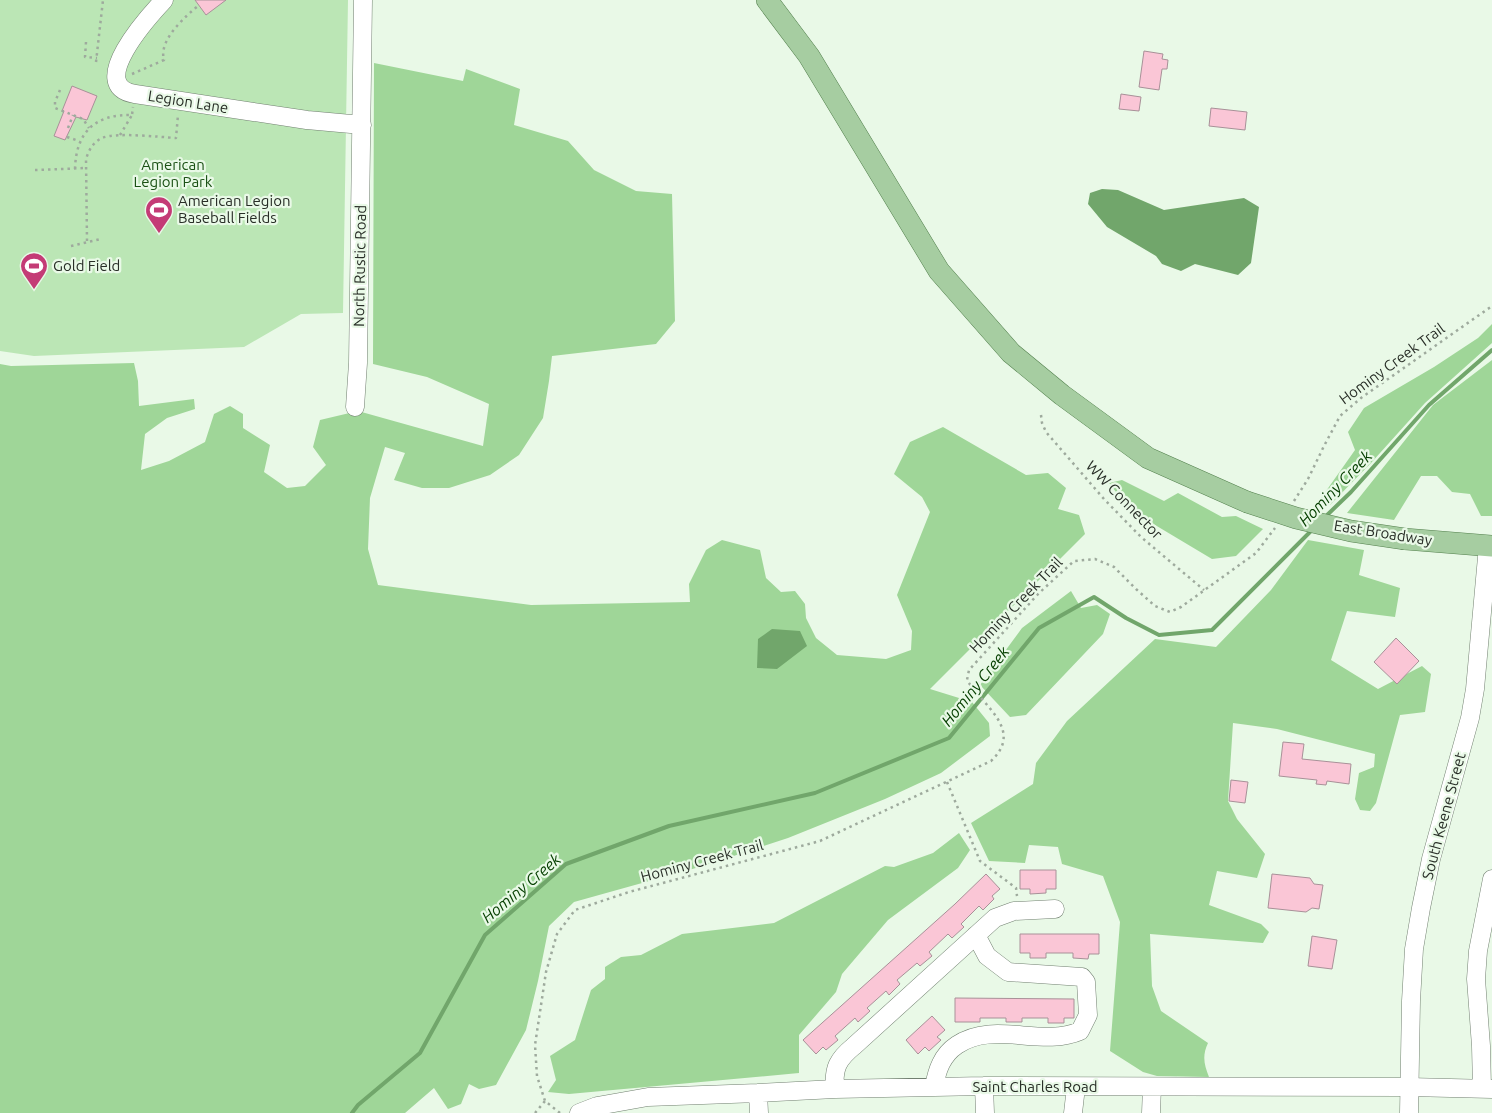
<svg xmlns="http://www.w3.org/2000/svg" width="1492" height="1113" font-family="Ubuntu,sans-serif">
	<style>
		.green { fill: #bbe6b5 }
		.forest { fill: #9fd698 }
		.water { fill: #71a66b }
		.lines { fill: none; stroke-linecap: round; stroke-linejoin: round }
		.stream { stroke: #71a66b; stroke-width: 4 }
		.building { fill: #fac6d6; stroke: #a89198 }
		.minor-casing { stroke: #728071; stroke-width: 19 }
		.major-casing { stroke: #54804e; stroke-width: 22 }
		.path { stroke: #9eaa9d; stroke-width: 2.5; stroke-dasharray: 2.5 4; stroke-linecap: butt }
		.minor { stroke: #fff; stroke-width: 18 }
		.major { stroke: #a6cda1; stroke-width: 21 }
		.major-bridge-casing { stroke: #54804e; stroke-width: 22; stroke-linecap: butt }
		.major-bridge { stroke: #a6cda1; stroke-width: 21 }
		.labels { text-anchor: middle; stroke-width: 4.5; stroke-linejoin: round; paint-order: stroke }
		.street-label { font-size: 15px; fill: #282e27; stroke: #e9f9e7 }
		.park-label { font-size: 15px; fill: #1b5115; stroke: #e9f9e7 }
		.poi-label { font-size: 15px; fill: #282e27; stroke: #e9f9e7; text-anchor: start }
		.water-label { font-size: 16px; font-style: italic; fill: #074002; stroke: #e9f9e7 }
	</style>
	<rect width="100%" height="100%" fill="#e9f9e7"/>
	<!-- green -->
	<path class="green" d="M0,0H348L343,313L301,314L244,347L34,356L0,351Z"/>
	<!-- forest -->
	<path class="forest" d="M374,63L463,81L466,69L520,89L514,125L568,141L594,170L636,191L672,194L675,321L656,344L552,356L549,381L543,418L519,455L490,475L449,488H422L394,480L405,453L385,447L370,498L368,549L378,585L531,605L690,602L689,584L706,550L722,540L760,550L766,578L781,592L795,591L805,604L806,618L816,638L837,655L886,659L911,650L912,631L897,595L930,512L922,497L894,474L910,442L943,427L1026,475L1048,473L1066,488L1058,509L1079,515L1085,534L930,689L972,702L989,723L990,736L941,773L885,799L788,838L703,866L574,902L549,926L538,981L526,1030L496,1085L479,1089L469,1084L461,1104L448,1109L434,1088L405,1113H0V364L11,366L134,363L138,381L139,406L194,399L195,409L167,418L145,434L141,470L169,461L205,442L214,414L230,406L243,414V428L270,445L264,472L287,488L305,486L326,465L313,447L320,420L358,411L483,446L489,404L427,377L373,364Z
		M1492,324V343L1425,403L1371,463L1330,505L1319,501L1355,450L1348,432L1364,408L1434,367L1478,338Z
		M1492,360V516H1481L1470,494L1452,492L1437,476H1421L1394,520L1347,513L1433,405Z
		M1122,480L1164,501L1178,493L1222,517L1236,516L1263,529L1236,556L1212,559L1130,510L1109,483Z
		M1308,540L1364,550L1359,575L1400,588L1395,617L1347,611L1331,660L1378,689L1422,666L1431,674L1425,712L1400,715L1376,803L1370,811L1360,810L1355,799L1359,773L1374,767L1375,754L1277,729L1233,723L1228,801L1237,819L1265,854L1257,878L1217,871L1209,905L1261,924L1269,932L1263,943L1150,934L1152,986L1161,1011L1208,1043C1202,1056 1204,1064 1209,1077L1157,1076L1143,1072L1110,1051L1120,922L1103,876L1062,864L1058,847L1029,845L1025,863L989,861L971,823L1033,784L1036,763L1067,721L1155,639L1216,647L1271,590Z
		M1071,591L1081,608L1097,605L1110,614L1103,634L1026,715L1010,717L980,685L1022,628Z
		M959,833L970,850L958,868L888,920L842,974L836,992L799,1035V1073L569,1094L548,1092L556,1080L550,1056L575,1040L591,990L605,979V967L621,957L641,955L682,934L774,923L885,866L894,867L933,853Z"/>
	<!-- water -->
	<path class="water" d="M1102,189L1118,190L1164,210L1244,198L1259,207L1251,263L1238,275L1195,264L1181,271L1162,264L1156,256L1107,227L1088,204L1090,193Z
		M772,629L800,631L807,646L777,669L757,668L758,639Z"/>
	<g class="lines">
		<!-- stream -->
		<path class="stream" d="M1324,518L1351,492L1429,405L1492,350
			M352,1113L358,1105L420,1053L485,935L566,864L669,826L815,793L949,738L1039,628L1094,597L1126,618L1159,635L1212,630L1312,530"/>
	</g>
	<!-- building -->
	<path class="building" d="M195,0H226L206,15Z
		M1144,51L1163,54L1162,59L1168,60L1167,69H1162L1159,90L1139,87Z
		M72,86L97,96L87,120L76,117L65,140L54,136L64,111H62Z
		M1121,94L1141,97L1139,111L1119,109Z
		M1211,108L1247,112L1245,130L1209,126Z
		M1396,638L1419,661L1397,684L1374,662Z
		M1283,742L1304,744L1302,759L1351,764L1349,784L1327,781L1326,785L1316,784L1317,780L1279,776Z
		M1231,780L1248,782L1245,803L1229,801Z
		M1020,870H1056V889H1046V893L1030,894V889H1020Z
		M986,874L1000,889L992,896L994,899L983,910L979,906L961,924L964,927L952,938L948,934L929,952L932,956L920,966L917,963L897,980L900,984L889,995L886,991L867,1008L870,1011L858,1022L855,1018L835,1036L838,1040L826,1050L823,1047L816,1054L803,1040L955,904Z
		M1272,874L1310,878L1314,884L1323,885L1319,909L1312,908L1306,912L1268,908Z
		M1020,934H1099V954H1089L1088,959L1073,958V953H1046V958H1030V953H1020Z
		M1312,936L1337,940L1332,969L1308,966Z
		M955,998L1074,999V1018H1064V1023H1048V1018H1022V1022H1006V1018H980V1022H955Z
		M932,1016L945,1030L937,1037L941,1040L929,1051L925,1047L918,1054L906,1040Z"/>
	<g class="lines">
		<!-- minor casing -->
		<g class="minor-casing">
			<path id="minor" d="M164,0C149,16 85,86 135,94L307,120L362,125
				M355,407L358,363L363,0
				M984,1086L985,1113
				M934,1087C937,1070 942,1055 957,1045C994,1020 1041,1048 1080,1031L1088,1015L1086,982L1082,977L1008,972L987,956L976,935
				M1482,1088L1481,1046L1476,979L1478,951L1492,879
				M835,1089C833,1068 838,1059 854,1046L995,918L1014,911L1055,909
				M758,1093L759,1113
				M579,1113L597,1106L648,1097L758,1093L835,1089L984,1086L1409,1087L1492,1089
				M1073,1113L1076,1087
				M1151,1113L1152,1087
				M1409,1113L1411,1001L1414,949L1421,908L1431,859L1470,718L1475,689L1488,546"/>
		</g>
		<!-- major casing -->
		<g class="major-casing">
			<path id="major" d="M767,0L809,56L939,271L1011,353L1062,395L1148,458L1247,502
				M1405,539L1492,546"/>
		</g>
		<!-- path -->
		<path class="path" d="M86,42L85,57L97,58
			M96,62L103,0
			M132,74L164,60C158,40 186,16 199,5
			M60,90L55,102V108L83,119L89,128
			M68,128L73,115
			M120,135L132,115
			M67,137L79,141
			M75,169C76,132 95,114 132,115L133,107
			M35,170L86,168
			M87,241L86,159C89,150 93,142 102,138C116,132 159,137 176,138L178,115
			M71,246L101,239
			M1041,415L1042,423L1046,432L1104,499L1141,537L1204,590
			M1294,501L1308,479L1324,446L1340,416L1361,398L1492,306
			M947,782L980,861L1016,888L1017,896
			M535,1113L545,1101
			M560,1113L545,1101L537,1076L535,1045L546,972L557,934L575,910L629,892L820,841L991,761C1024,730 984,707 967,680L969,670L1039,593L1074,561L1095,559L1114,567L1136,589L1155,606L1170,612L1181,607L1256,553L1275,528"/>
		<!-- minor -->
		<use href="#minor" class="minor"/>
		<!-- major -->
		<use href="#major" class="major"/>
		<!-- major-bridge casing -->
		<g class="major-bridge-casing">
			<path id="major-bridge" d="M1247,502L1296,518L1351,531L1405,539"/>
		</g>
		<!-- major-bridge -->
		<use href="#major-bridge" class="major-bridge"/>
	</g>
	<!-- icons -->
	<defs>
		<g id="stadium-pin" transform="scale(1.4375)"><path d="M0 17L-7.5 6A9.5 9.5 0 1 1 7.5 6Z" fill="#c43b76" stroke="#e9f9e7"/><path d="M0-5a6.5 5 0 1 0 0 10a6.5 5 0 1 0 0-10ZM-3.5-1.8h7v3.6h-7Z" fill="#fff"/></g>
	</defs>
	<g fill-rule="evenodd">
		<use href="#stadium-pin" x="159" y="210"/>
		<use href="#stadium-pin" x="34" y="266"/>
	</g>
	<g class="labels">
		<!-- street labels -->
		<g class="street-label">
			<text transform="translate(188 102) rotate(9)" y="5">Legion Lane</text>
			<text transform="translate(360 266) rotate(-89)" y="5">North Rustic Road</text>
			<text transform="translate(1392 364) rotate(-36)" y="5">Hominy Creek Trail</text>
			<text transform="translate(1124 500) rotate(46)" y="5">WW Connector</text>
			<text transform="translate(1383 533) rotate(9)" y="5">East Broadway</text>
			<text transform="translate(1016 605) rotate(-46)" y="5">Hominy Creek Trail</text>
			<text transform="translate(1444 816) rotate(-75)" y="5">South Keene Street</text>
			<text transform="translate(702 861) rotate(-15)" y="5">Hominy Creek Trail</text>
			<text x="1035" y="1092">Saint Charles Road</text>
		</g>
		<!-- park labels -->
		<g class="park-label">
			<text x="173" y="170">American<tspan x="173" dy="17">Legion Park</tspan></text>
		</g>
		<!-- poi labels -->
		<g class="poi-label">
			<text x="178" y="206">American Legion<tspan x="178" dy="17">Baseball Fields</tspan></text>
			<text x="53" y="271">Gold Field</text>
		</g>
		<!-- water labels -->
		<g class="water-label">
			<text transform="translate(1335 488) rotate(-46)" y="6">Hominy Creek</text>
			<text transform="translate(975 686) rotate(-51)" y="6">Hominy Creek</text>
			<text transform="translate(521 888) rotate(-40)" y="6">Hominy Creek</text>
		</g>
	</g>
</svg>
